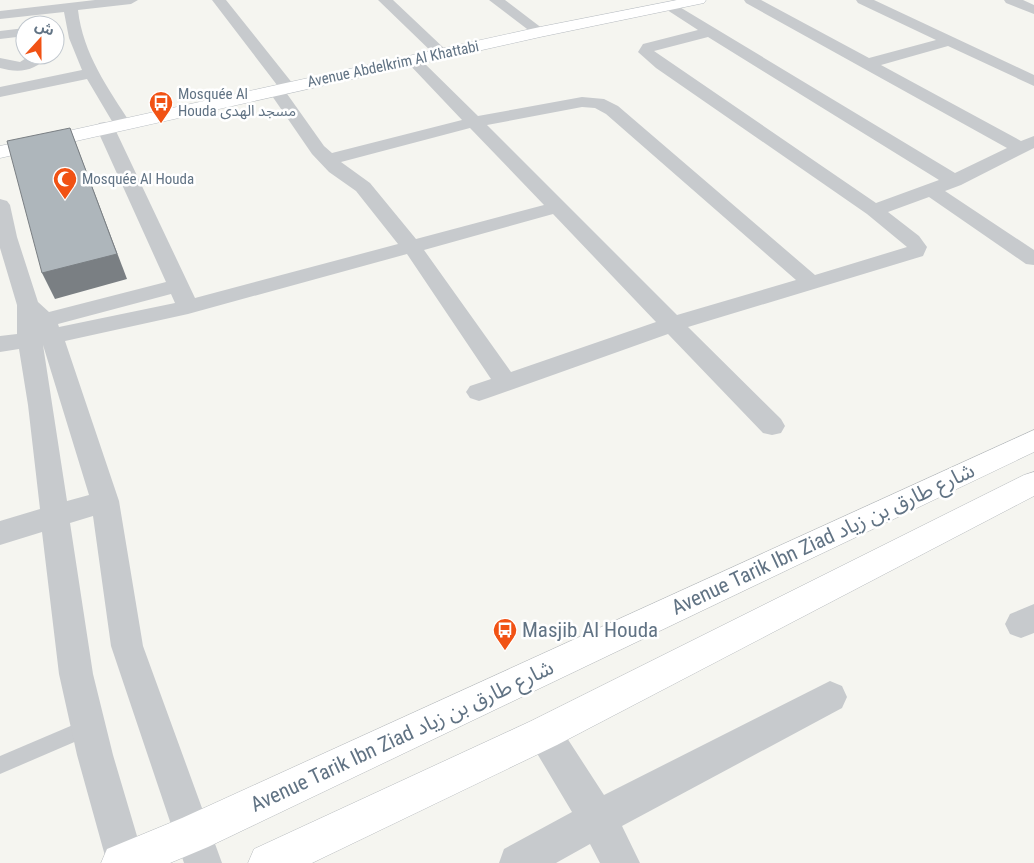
<svg xmlns="http://www.w3.org/2000/svg" width="1034" height="863" font-family="'Roboto Condensed','Noto Sans Arabic',sans-serif">
	<style>
		.lines { fill: none; stroke-linecap: round; stroke-linejoin: round }
		.secondary-casing { stroke: #b6bbc0; stroke-width: 1 }
		.primary-casing { stroke: #b7bbbe; stroke-width: 1 }
		.service { fill: #c7cacd; fill-rule: evenodd }
		.minor { fill: #c7cacd; fill-rule: evenodd }
		.secondary { fill: #fff; fill-rule: evenodd }
		.primary { fill: #fff; fill-rule: evenodd }
		.shaded-wall { fill: #7a7f83 }
		.building { fill: #aeb6bb; stroke: #7a7f83 }
		.labels { text-anchor: middle; stroke-width: 5; stroke-linejoin: round; paint-order: stroke }
		.far-street-label { font-size: 15px; fill: #617384; stroke: #fff }
		.far-poi-label { font-size: 15px; fill: #617384; stroke: #fff; text-anchor: start }
		.near-street-label { font-size: 21px; fill: #617384; stroke: #fff }
		.near-poi-label { font-size: 21px; fill: #617384; stroke: #fff; text-anchor: start }
	</style>
	<rect width="100%" height="100%" fill="#f5f5f0"/>
	<g class="lines">
		<!-- secondary casing -->
		<g class="secondary-casing">
			<path id="secondary" d="M677,0H706L704,3L699,4L540,37L0,158V146L540,27Z"/>
		</g>
		<!-- primary casing -->
		<g class="primary-casing">
			<path id="primary" d="M1034,430V452L208,847L170,863H101L107,849L182,818Z
				M1034,472V496L557,745L312,863H248L254,849L531,721L1024,475Z"/>
		</g>
		<!-- service -->
		<path class="service" d="M87,719L93,722L96,728L93,734L0,774V756Z"/>
		<!-- minor -->
		<path class="minor" d="M95,0H138L131,4L78,10C83,54 108,88 131,124L128,128L122,129L116,128L87,79L0,97V87L82,70L69,38L64,12L0,19V11Z
			M212,0H226L293,84L295,87L293,90L285,91L324,146L332,153L462,120L408,63L405,60L408,57H418L478,116L582,97L604,99L618,106L815,275L907,247L867,214L656,68L638,52L643,44L698,30L661,6L668,2L673,3L955,173L1007,148L746,3L744,0H761L869,58L936,40L858,3L856,0H874L1034,75V86L948,46L881,65L1021,141L1034,136V148L961,185L945,191L1034,250V265L1026,264L929,197L888,212L919,236L927,247L923,256L688,327L781,419L785,426L781,433L772,435L763,433L668,334L488,398L479,401L470,398L466,392L470,386L491,379L407,254L188,314L65,341L119,501L143,646L222,863H184L111,646L93,516L70,523L93,674L113,755L145,863H107L77,755L59,674L42,532L0,545V521L40,509L28,405L19,349L0,352V336L17,334V305L0,248V199L7,201L10,205L17,237L38,302L49,312L166,282L96,127L99,123L105,122L111,123L114,127L195,298L398,244L356,191L329,172L312,154L268,90L270,87L277,85ZM708,37L939,180L876,203L654,51ZM582,107L595,108L606,114L796,280L677,315L487,125ZM470,128L544,205L416,239L370,183L341,162ZM553,214L656,322L511,372L424,250ZM171,294L175,303L59,327L58,324ZM43,345L89,495L67,501Z
			M378,0H393L447,51L450,54L447,57H437Z
			M489,0H505L547,32L545,35H535Z
			M1004,0H1023L1034,5V14L1006,3Z
			M25,28V36L0,39V31Z
			M31,55H48C36,72 18,73 0,68V58L20,62Z
			M1034,604V633L1021,638L1010,634L1005,624L1010,614Z
			M830,681L842,686L847,697L842,708L622,826L640,863H600L590,844L556,863H499L504,849L572,812L532,745L526,733L532,721L544,716L556,721L604,795Z"/>
		<!-- secondary -->
		<use href="#secondary" class="secondary"/>
		<!-- primary -->
		<use href="#primary" class="primary"/>
	</g>
	<!-- shaded-wall -->
	<path class="shaded-wall" d="M70,128L127,279L55,299L42,273Z"/>
	<!-- building -->
	<path class="building" d="M70,128L117,254L42,273L7,141Z"/>
	<!-- icons -->
	<defs>
		<g id="bus-pin" transform="scale(1.25)"><path d="M0 17L-7.5 6A9.5 9.5 0 1 1 7.5 6Z" fill="#f15214" stroke="#fff"/><path d="M-5-6H5V4H4V6H2V4H-2V6H-4V4H-5ZM-3.5-4V0h7V-4ZM-3.5 1.2v1.5H-2V1.2ZM2 1.2v1.5H3.5V1.2Z" fill="#fff"/></g>
		<g id="mosque-pin" transform="scale(1.25)"><path d="M0 17L-7.5 6A9.5 9.5 0 1 1 7.5 6Z" fill="#f15214" stroke="#fff"/><path d="M3.5-4.9A6 6 0 1 0 3.5 4.9A5 5 0 1 1 3.5-4.9Z" fill="#fff"/></g>
	</defs>
	<g fill-rule="evenodd">
		<use href="#bus-pin" x="161" y="103"/>
		<use href="#mosque-pin" x="65" y="179"/>
		<use href="#bus-pin" x="505" y="630"/>
	</g>
	<g class="labels">
		<!-- far-street labels -->
		<g class="far-street-label">
			<text transform="translate(393 64) rotate(-12)" y="5">Avenue Abdelkrim Al Khattabi</text>
		</g>
		<!-- far-poi labels -->
		<g class="far-poi-label">
			<text x="178" y="99">Mosquée Al<tspan x="178" dy="17">Houda مسجد الهدى</tspan></text>
			<text x="82" y="184">Mosquée Al Houda</text>
		</g>
		<!-- near-street labels -->
		<g class="near-street-label">
			<text transform="translate(823 539) rotate(-25)" y="7">Avenue Tarik Ibn Ziad شارع طارق بن زياد</text>
			<text transform="translate(402 736) rotate(-25)" y="7">Avenue Tarik Ibn Ziad شارع طارق بن زياد</text>
		</g>
		<!-- near-poi labels -->
		<g class="near-poi-label">
			<text x="522" y="637">Masjib Al Houda</text>
		</g>
	</g>
	<!-- north arrow -->
	<g transform="translate(40 40) rotate(21)"><circle r="24" fill="#ffffff" stroke="#c0c7ce"/>
	<path d="M0-4L9 19L0 12L-9 19Z" fill="#f15214"/>
	<text y="-8" font-size="14" font-weight="bold" text-anchor="middle" fill="#617384">ش</text>
	</g>
</svg>
